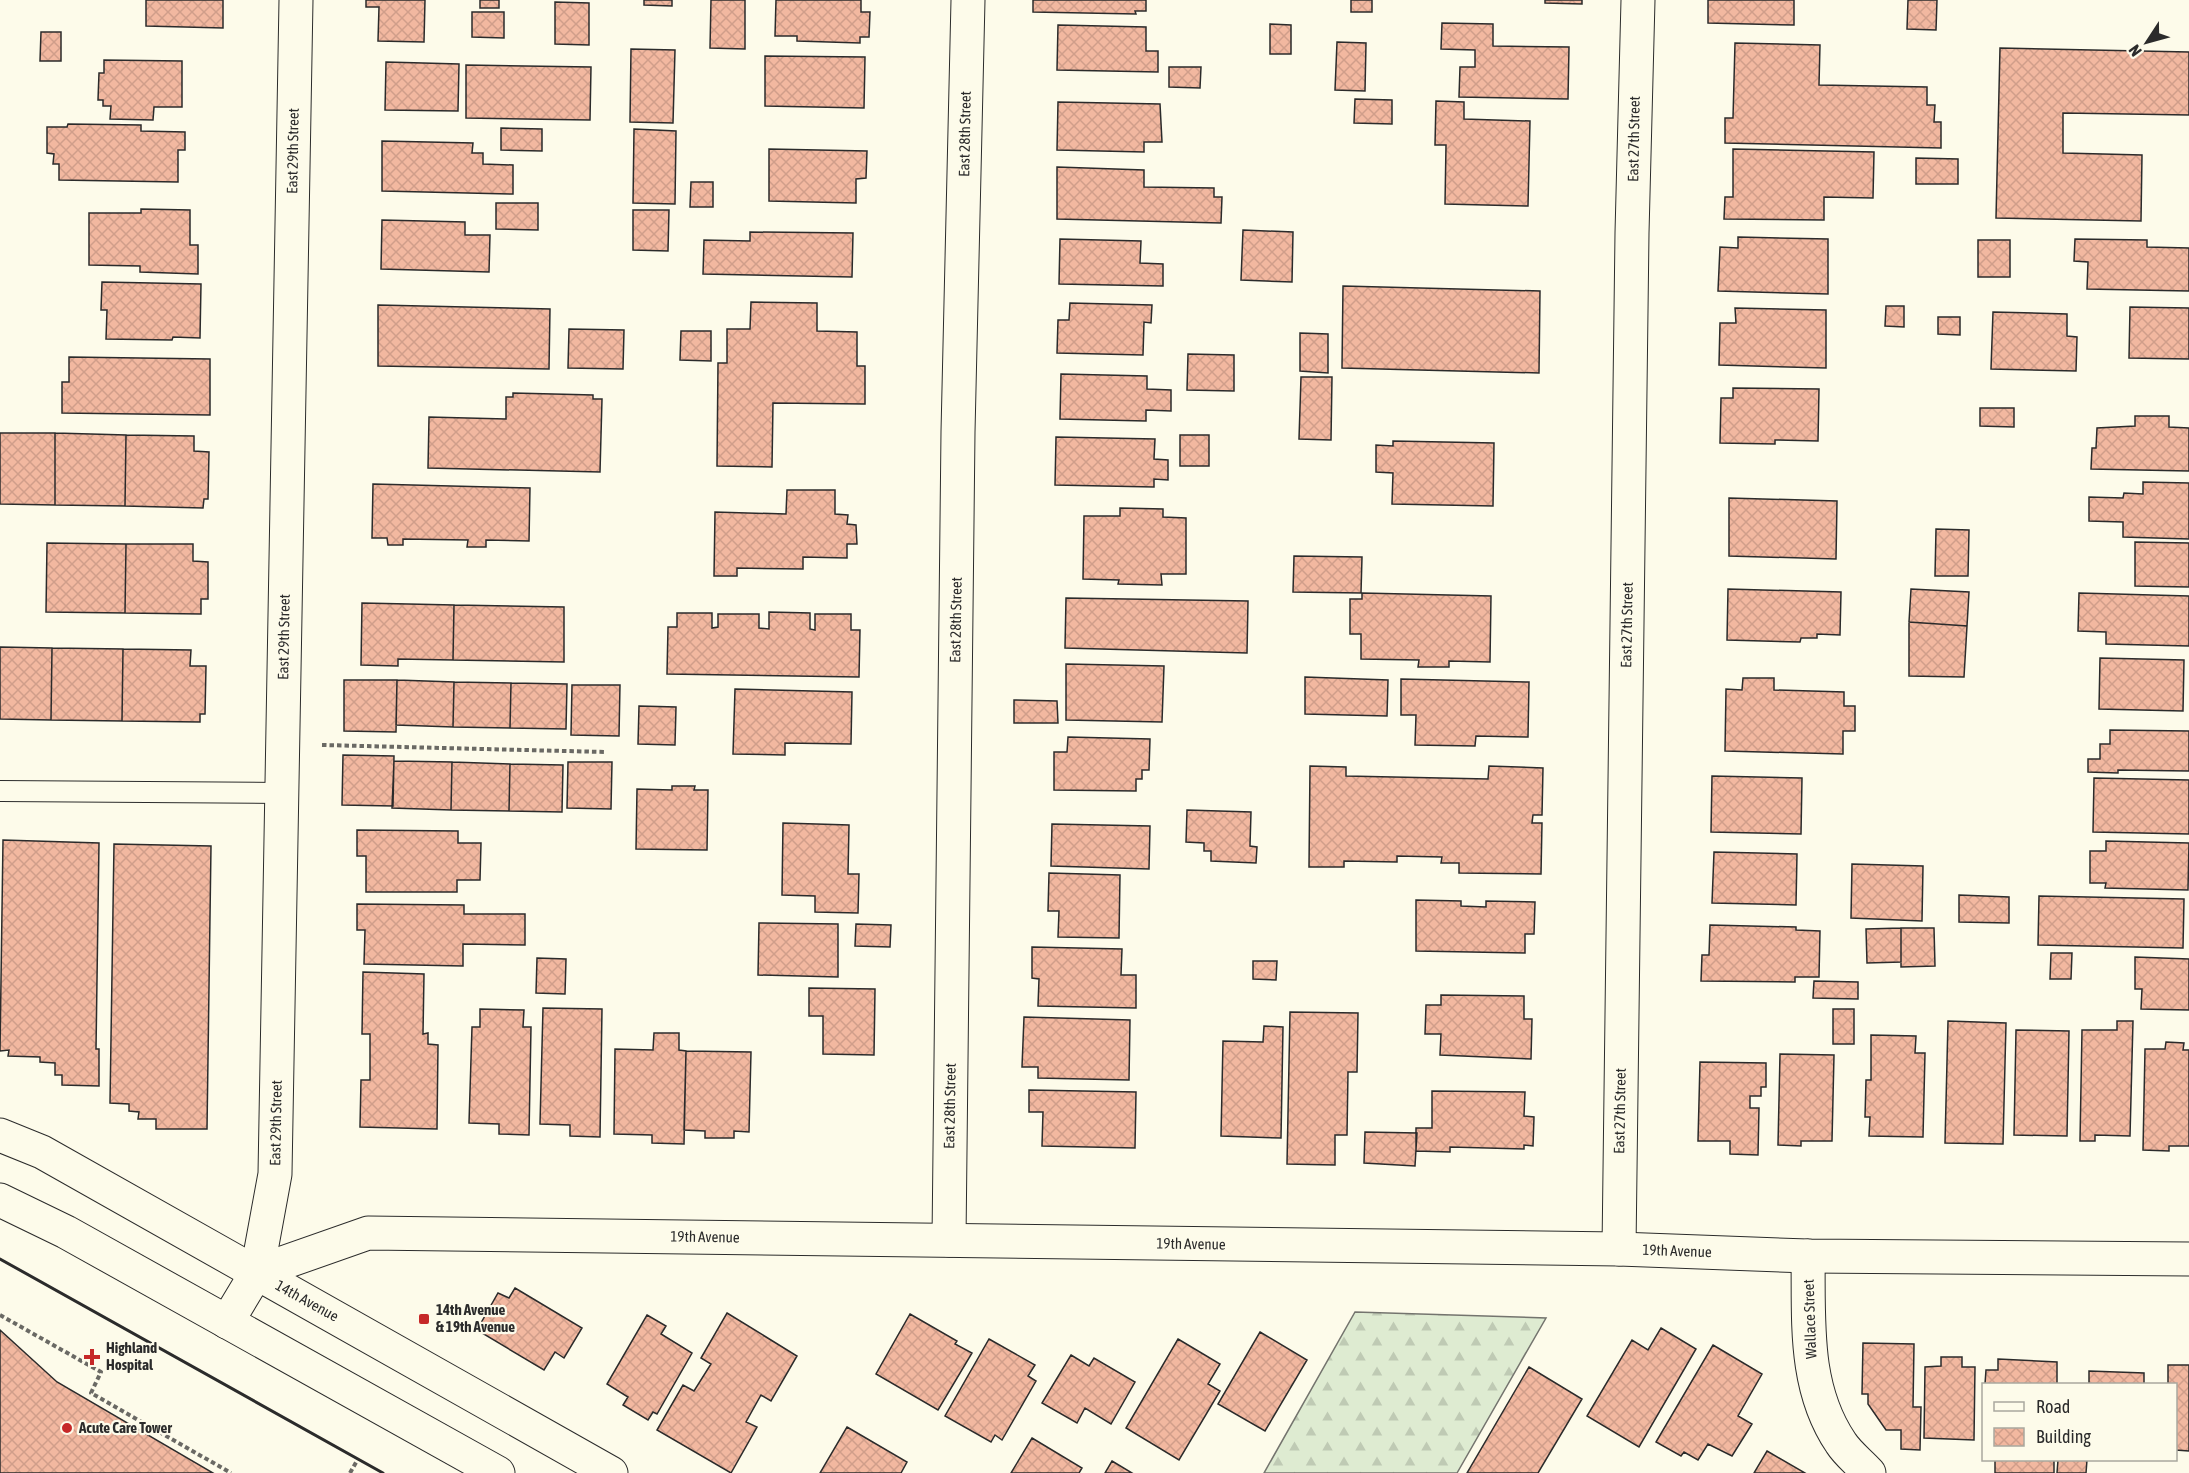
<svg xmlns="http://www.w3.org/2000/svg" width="2189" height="1473" font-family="'Asap Condensed',sans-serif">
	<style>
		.forest { fill: url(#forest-firs); stroke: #74746e; stroke-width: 1.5 }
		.building { fill: url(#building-cross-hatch); stroke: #2b2b2b; stroke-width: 1.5 }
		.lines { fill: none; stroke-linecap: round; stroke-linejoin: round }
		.service-casing { stroke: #2b2b2b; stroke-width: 22 }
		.minor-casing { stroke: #2b2b2b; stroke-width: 35 }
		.tertiary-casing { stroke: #2b2b2b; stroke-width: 35 }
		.secondary-casing { stroke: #2b2b2b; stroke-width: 35 }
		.path { stroke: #6a6964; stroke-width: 4; stroke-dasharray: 4.5 3; stroke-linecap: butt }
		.service { stroke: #fdfbea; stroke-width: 20 }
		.minor { stroke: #fdfbea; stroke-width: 33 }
		.tertiary { stroke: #fdfbea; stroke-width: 33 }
		.secondary { stroke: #fdfbea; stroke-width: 33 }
		.wall { stroke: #2b2b2b; stroke-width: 3 }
		.poi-dot { fill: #c62828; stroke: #fdfbea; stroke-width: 2 }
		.labels { text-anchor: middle; stroke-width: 4.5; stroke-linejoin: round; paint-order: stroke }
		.street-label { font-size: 15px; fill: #2b2b2b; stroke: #fdfbea }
		.poi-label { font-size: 15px; font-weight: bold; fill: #2b2b2b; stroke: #fdfbea; text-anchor: start }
	</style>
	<defs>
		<pattern id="forest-firs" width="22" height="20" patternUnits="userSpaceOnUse" patternTransform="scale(1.5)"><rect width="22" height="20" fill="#deebd1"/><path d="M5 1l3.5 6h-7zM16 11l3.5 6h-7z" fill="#bfcab4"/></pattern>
		<pattern id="building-cross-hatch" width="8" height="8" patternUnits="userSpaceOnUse" patternTransform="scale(1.5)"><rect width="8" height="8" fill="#f2b8a0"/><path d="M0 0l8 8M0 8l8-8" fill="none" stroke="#d09e8a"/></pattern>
	</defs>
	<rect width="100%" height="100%" fill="#fdfbea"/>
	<!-- forest -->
	<path class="forest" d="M1355,1312L1546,1318L1457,1473H1264Z"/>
	<!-- building -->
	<path class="building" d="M146,0H223V28L146,26Z
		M366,0H425L424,42L378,41L379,7H366Z
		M480,0H499V8H480Z
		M644,0H672V6L644,5Z
		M711,0H745V49L710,48Z
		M776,0H861V12H870L869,37H860V43L797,41V36H775Z
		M1033,0H1146V11H1135L1136,14L1033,12Z
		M1351,0H1372V12H1351Z
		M1545,0H1582V4L1545,3Z
		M1708,0H1794V25L1708,23Z
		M1908,0H1937L1936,30L1907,29Z
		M555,2L589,3V45L555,44Z
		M472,12H504V38L472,37Z
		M1442,23L1493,24V46L1569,47L1568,99L1459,97L1460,67H1475V50L1441,49Z
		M1270,24L1291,25V54H1270Z
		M1058,25L1146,27V51H1158V72L1057,70Z
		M41,32H61V61H40Z
		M1337,42L1366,43L1365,91L1335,90Z
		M1735,43L1820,45L1819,85L1927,87V105H1935L1934,122H1941V148L1725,143V118H1733Z
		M2000,48L2189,52V115L2063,113V153L2142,155L2141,221L1996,218Z
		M631,49L675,50L673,123L630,122Z
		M765,56L865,57L864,108L765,106Z
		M104,60L182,61V107H154L153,120L110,119L111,106H103V100H98L99,73H104Z
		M386,62L459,64L458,111L385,110Z
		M466,65L591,67L590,120L466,118Z
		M1169,67H1201L1200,88L1169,87Z
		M1355,99L1392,100V124L1354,123Z
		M1436,101L1464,102V119L1530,121L1528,206L1445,204L1446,145H1435Z
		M1058,102L1160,104L1162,142H1144V152L1057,150Z
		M68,124L141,125V131L185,132V150H178V182L59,180V164H53L54,154L47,153V127H67Z
		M501,128L542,129V151L501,150Z
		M634,129L676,131L675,204L633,203Z
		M382,141L473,143L472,153H483V164L513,165V194L382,191Z
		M769,149L867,151L866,178L856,179V203L769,201Z
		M1733,149L1874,152L1873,198L1824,197V220L1724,219L1725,197H1733Z
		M1916,158L1958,159V184H1916Z
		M1057,167L1144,170V187L1214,188V197H1222L1221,223L1057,219Z
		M691,182H713V207H690Z
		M496,203H538V230L496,229Z
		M141,209L190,210V245H198V274L140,272V266L89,265V213H141Z
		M633,210H669L668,251L633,250Z
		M382,220L465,222V235H490L489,272L381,269Z
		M1243,230L1293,232L1292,282L1241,280Z
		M750,232L853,233L852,277L703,274L704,240L750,241Z
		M1738,237L1828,239V294L1718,291L1720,247L1738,248Z
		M1060,239L1141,241L1140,263L1163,264V286L1059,284Z
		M2075,239L2147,240V247L2189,248V291L2087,289L2088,262L2074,261Z
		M1978,240H2010V277H1978Z
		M102,282L201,284L200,338L173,337L172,340L106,339L107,310H101Z
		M1343,286L1540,291L1539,373L1342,368Z
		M751,302L817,303V331L857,332V366H865V404L773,403L772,467L717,466L718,363H727V329H750Z
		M1070,303L1152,305L1151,323L1144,322L1143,355L1057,353L1058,320H1069Z
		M378,305L550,309L549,369L378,366Z
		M1886,306H1904V327L1885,326Z
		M2130,307L2189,308V359L2129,358Z
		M1735,308L1826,310V368L1719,365L1720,323H1736Z
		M1993,312L2067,314V336L2077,337L2076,371L1991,369Z
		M1938,317H1960V335L1938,334Z
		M569,329L624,330L623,369L568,368Z
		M681,331H711V361L680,360Z
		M1300,333L1328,334V373L1300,371Z
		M1188,354L1234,355V391L1187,390Z
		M69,357L210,359V415L62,413V382H69Z
		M1061,374L1147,376V389L1171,390V411L1146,410V421L1060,419Z
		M1301,377H1332L1331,440L1299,439Z
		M1733,388L1819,389L1818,441L1775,440V444L1720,443L1721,398H1733Z
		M513,393L593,395V399H602L600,472L428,468L429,417L506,419V397H513Z
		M1980,408H2014V427L1980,426Z
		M2135,416H2169V427L2189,428V471L2091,469L2092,448H2096L2097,428L2135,426Z
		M0,433H55V505L0,504Z
		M55,433L126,435L125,506L55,505Z
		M126,435L194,436V451L209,452L208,499H204L203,508L125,506Z
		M1180,435H1209V466H1180Z
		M1056,437L1155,439L1154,459L1168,460V480L1154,479V487L1055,485Z
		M1393,441L1494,443L1493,506L1392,504L1393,473L1376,472V445L1393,446Z
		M2143,482L2189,483V539L2123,537V522L2089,521V497L2123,498L2124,493L2143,494Z
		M373,484L530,488L529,541L486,540V547H467L468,540L403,539V545H388L387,538H372Z
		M787,490H835V514L848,515L847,524L856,525L857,544H847V558L803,557V569L737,568V576H714L715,512L786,514Z
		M1729,498L1837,501L1836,559L1729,556Z
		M1120,508L1163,509V517L1186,518V574H1161L1162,585L1118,584L1119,580L1083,579L1084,516H1120Z
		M1936,529L1969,530L1968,576H1935Z
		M2135,542L2189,543V587L2135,586Z
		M47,543L126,544L125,613L46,612Z
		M126,544H193V561L208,562V599H201V614L125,613Z
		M1294,556L1362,557L1361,593L1293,592Z
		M1728,589L1841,592L1840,635L1817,634V638H1801L1800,642L1727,640Z
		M1911,589L1969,592L1967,626L1909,622Z
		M1362,593L1491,596L1490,662L1449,661V667H1418L1419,660L1361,659V634H1350V599H1362Z
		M2079,593L2189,596V646L2106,644V632L2078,631Z
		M1066,598L1248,601L1247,653L1065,648Z
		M362,603L454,605L453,660L398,659V666L361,665Z
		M454,605L564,607V662L453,660Z
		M769,612L810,613V629L815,630V614H851V630H860L859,677L667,674L668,627H677V613H712V628L718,627V614H759V628L769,629Z
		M1909,622L1967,626L1964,677L1909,676Z
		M0,647L52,648L51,720L0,719Z
		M52,648L123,649L122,721L51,720Z
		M123,649L191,650L190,666H206L205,714H200V722L122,721Z
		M2100,658L2184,660L2183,711L2099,709Z
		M1066,664L1164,666L1162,722L1066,720Z
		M1305,677L1388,680L1387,716L1305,714Z
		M1743,678H1774V690L1844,692V706H1855V731H1843V754L1725,751L1726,689L1742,690Z
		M1401,679L1529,682L1528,737L1476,736L1475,746L1415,745L1416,715H1401Z
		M344,680H397L396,732L344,731Z
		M397,680L454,682L453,727L396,725Z
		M454,682L511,683L510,728L453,727Z
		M511,683L567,684L566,729L510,728Z
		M572,685H620L619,736L571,735Z
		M735,689L852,692L851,744L785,743V755L733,754Z
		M1014,700L1057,701L1058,723H1014Z
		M639,706L676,707L675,745L638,744Z
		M2110,730L2189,731V771L2118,770V773L2088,772V759H2100V744H2110Z
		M1068,737L1150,739L1149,770H1142V779H1136V791L1054,790V752H1067Z
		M343,755L394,756L393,806L342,805Z
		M394,761L452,762L451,810L392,808Z
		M452,762L510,764L509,811L451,810Z
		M568,762H612L611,809L567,808Z
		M510,764L563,765L562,812L509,811Z
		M1310,766L1346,767V776L1488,779L1489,766L1543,768L1542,815H1533L1532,823H1542L1541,874L1459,873V863H1441L1442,857L1397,856V862L1344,861V867H1309Z
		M1712,776L1802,778L1801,834L1711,832Z
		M2094,778L2189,780V834L2093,832Z
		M672,786H695L694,790H708L707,850L636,849L637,789L672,790Z
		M1187,810L1251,812L1250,846L1257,847L1256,863L1211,861V851H1204V843L1186,842Z
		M783,823L849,825L848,874H859L858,913L815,912V896L782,895Z
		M1052,824L1150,826L1149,869L1051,866Z
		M357,830L458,831V843H481L480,880H457V892H366V856H357Z
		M3,840L99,843L96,1049H99V1086L62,1085V1075H55V1063L40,1062V1057L8,1056L9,1050L0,1051Z
		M2106,841L2189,843L2188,890L2105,888L2106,883H2090V851H2106Z
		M114,844L211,846L207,1129H156V1119H138L139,1112L129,1111V1104L110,1103Z
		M1714,852L1797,854L1796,905L1712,903Z
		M1852,864L1923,866L1922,921L1851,918Z
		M1049,873L1120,875L1119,938L1058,937L1059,911H1048Z
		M1959,895L2009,897V923L1959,922Z
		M2039,896L2184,899L2183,948L2038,945Z
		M1416,900L1461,901V906L1486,907V901L1535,902L1534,934H1525V953L1416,951Z
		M357,904L464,905V914H525V945L463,944V966L364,964L365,930H357Z
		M759,923L838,924V977L758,975Z
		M856,924L891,925L890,947L855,946Z
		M1710,925L1796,927V930L1820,931L1819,977H1795V982L1701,981L1702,955H1709Z
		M1901,928V962L1867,963L1866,929Z
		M1901,928H1934L1935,966L1901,967Z
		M1032,947L1122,949L1121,975H1136V1008L1038,1006L1039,979L1032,978Z
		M2051,953H2072L2071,979H2050Z
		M2135,957L2189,959V1010L2141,1009L2142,989H2135Z
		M537,958L566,959L565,994L536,993Z
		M1253,961H1277L1276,980L1253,979Z
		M363,972L424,974L423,1034L428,1033V1044L438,1045L437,1129L360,1127L361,1080H370V1034H362Z
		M1814,981L1858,982V999L1813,998Z
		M809,988L875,989L874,1055L823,1054V1016H809Z
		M1441,995L1524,996V1019H1532L1531,1059L1440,1055L1441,1034H1425L1426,1005H1441Z
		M543,1008L602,1009L600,1137L570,1136V1125L540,1124Z
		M480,1009L524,1010L523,1027H531L529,1135L499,1134V1124L469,1123L472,1027H480Z
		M1833,1009H1854V1044H1833Z
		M1290,1012L1358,1013L1357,1072H1348L1347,1135H1335V1165L1287,1164Z
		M1024,1017L1130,1020L1129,1080L1038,1078V1067H1022Z
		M1948,1021L2006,1023L2003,1144L1945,1143Z
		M2117,1021H2133L2130,1136L2095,1135V1141H2080L2082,1030H2117Z
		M1264,1026L1283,1027L1281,1138L1221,1136L1223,1041L1263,1042Z
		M2016,1030L2069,1031L2067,1136L2014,1135Z
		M654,1033H679V1050L686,1051L684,1144L652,1143V1135L614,1134L615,1049L653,1050Z
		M1871,1035L1916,1036L1915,1053H1925L1923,1137L1869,1136L1870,1117H1865L1866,1080H1871Z
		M2166,1042L2184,1043L2183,1050H2189V1146H2169V1151L2143,1150L2145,1049H2165Z
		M686,1051L751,1052L749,1132L734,1131V1138H705V1131L684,1130Z
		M1780,1054L1834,1055L1832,1141H1801V1146L1778,1145Z
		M1700,1062L1766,1063V1087H1761V1096H1750V1108H1759L1758,1155L1730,1154V1141H1698Z
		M1029,1090L1136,1092L1135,1148L1042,1146L1043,1112H1029Z
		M1432,1091L1525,1092L1524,1116L1534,1117L1533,1146L1524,1145V1149L1450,1147V1152L1416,1151V1128H1432Z
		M1365,1132L1417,1133L1415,1166L1364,1163Z
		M515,1288L582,1328L564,1358L555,1352L544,1370L477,1330L498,1293L509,1298Z
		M727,1313L797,1356L771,1401L761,1395L746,1422L757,1427L731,1473L657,1430L683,1385L694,1391L711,1364L701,1358Z
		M910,1314L957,1341L955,1344L972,1353L938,1410L876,1374Z
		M647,1315L666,1326L661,1334L692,1353L657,1414L653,1412L648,1420L623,1405L628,1397L607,1384Z
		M1661,1328L1696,1349L1639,1447L1587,1416L1632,1340L1648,1350Z
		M0,1330L57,1382L213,1473H0Z
		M1260,1332L1307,1360L1265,1431L1218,1404Z
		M989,1339L1035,1365L1028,1376L1036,1381L1002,1440L995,1435L991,1442L945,1416Z
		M1178,1339L1220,1364L1208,1384L1220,1391L1179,1460L1126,1428Z
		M1863,1343L1914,1344L1913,1407H1921L1920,1450L1901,1449V1430H1886L1868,1404V1394H1862Z
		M1713,1345L1762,1374L1738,1416L1752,1424L1732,1456L1708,1444L1698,1460L1684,1452L1681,1456L1656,1442Z
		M1071,1355L1089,1366L1094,1358L1135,1382L1111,1424L1085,1408L1077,1423L1042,1403Z
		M1941,1357H1962V1367H1975L1974,1440L1924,1438L1925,1367L1941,1366Z
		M1998,1359L2057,1362V1384H1985L1986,1370H1998Z
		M2168,1365H2189V1451L2176,1450V1384H2168Z
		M1529,1367L1582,1399L1538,1473H1467Z
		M2089,1371L2144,1373V1384H2089Z
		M847,1427L907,1462L901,1473H820Z
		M1032,1438L1082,1468L1079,1473H1011Z
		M1767,1451L1805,1473H1754Z
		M1995,1460H2054V1473H1995Z
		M2058,1460H2087L2086,1473H2057Z
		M1112,1461L1132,1473H1105Z"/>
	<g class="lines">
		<!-- service casing -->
		<g class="service-casing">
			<path id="service" d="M0,791L281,793"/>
		</g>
		<!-- minor casing -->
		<g class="minor-casing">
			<path id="minor" d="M949,1240L958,432L968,0
				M1619,1249L1632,233L1638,0
				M1808,1256C1809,1320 1803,1387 1841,1443C1848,1454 1860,1463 1869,1473
				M257,1272L275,1174L296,0"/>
		</g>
		<!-- tertiary casing -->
		<g class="tertiary-casing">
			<path id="tertiary" d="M227,1322L257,1272L368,1233L1619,1249L1808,1256L2189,1259"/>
		</g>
		<!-- secondary casing -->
		<g class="secondary-casing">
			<path id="secondary" d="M0,1135L42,1152L611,1473
				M0,1200L66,1232L498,1473"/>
		</g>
		<!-- path -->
		<path class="path" d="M322,745L605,752
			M0,1315L101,1372L91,1393L231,1473
			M350,1473L358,1459"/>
		<!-- service -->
		<use href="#service" class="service"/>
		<!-- minor -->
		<use href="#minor" class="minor"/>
		<!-- tertiary -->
		<use href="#tertiary" class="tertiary"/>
		<!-- secondary -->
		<use href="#secondary" class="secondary"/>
		<!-- wall -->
		<path class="wall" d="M0,1259L383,1473"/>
	</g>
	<!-- markers -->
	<g class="poi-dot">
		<rect x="418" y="1313" width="12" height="12" rx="3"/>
		<path d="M89 1348h6v6h6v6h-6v6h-6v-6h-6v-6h6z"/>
		<circle cx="67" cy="1428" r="6"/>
	</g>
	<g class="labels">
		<!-- street labels -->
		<g class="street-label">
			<text transform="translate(965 134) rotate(-89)" y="5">East 28th Street</text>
			<text transform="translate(1634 139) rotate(-89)" y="5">East 27th Street</text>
			<text transform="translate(293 151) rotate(-89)" y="5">East 29th Street</text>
			<text transform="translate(956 620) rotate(-89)" y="5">East 28th Street</text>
			<text transform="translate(1627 625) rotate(-89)" y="5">East 27th Street</text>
			<text transform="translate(284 637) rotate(-89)" y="5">East 29th Street</text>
			<text transform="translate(950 1106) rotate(-89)" y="5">East 28th Street</text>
			<text transform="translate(1620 1111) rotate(-89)" y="5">East 27th Street</text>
			<text transform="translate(276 1123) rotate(-89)" y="5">East 29th Street</text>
			<text transform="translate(705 1237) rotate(1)" y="5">19th Avenue</text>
			<text transform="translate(1191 1244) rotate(1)" y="5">19th Avenue</text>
			<text transform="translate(1677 1251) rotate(2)" y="5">19th Avenue</text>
			<text transform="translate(307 1301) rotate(29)" y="5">14th Avenue</text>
			<text transform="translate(1810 1319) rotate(-92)" y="5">Wallace Street</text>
		</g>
		<!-- poi labels -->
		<g class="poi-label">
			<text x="436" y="1315">14th Avenue<tspan x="436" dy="17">&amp; 19th Avenue</tspan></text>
			<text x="106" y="1353">Highland<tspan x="106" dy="17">Hospital</tspan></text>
			<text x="79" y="1433">Acute Care Tower</text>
		</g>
	</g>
	<!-- legend -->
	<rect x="1982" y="1383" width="195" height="78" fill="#fdfbea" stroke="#a9a89e" stroke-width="1.5"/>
	<rect x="1994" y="1402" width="30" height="9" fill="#fdfbea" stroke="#a9a89e" stroke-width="1.5"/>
	<text x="2036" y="1413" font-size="18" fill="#2b2b2b">Road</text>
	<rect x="1994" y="1428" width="30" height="18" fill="url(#building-cross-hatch)" stroke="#a9a89e" stroke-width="1.5"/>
	<text x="2036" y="1443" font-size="18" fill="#2b2b2b">Building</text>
	<!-- north arrow -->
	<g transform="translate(2147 42) rotate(234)" stroke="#fdfbea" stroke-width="4.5" paint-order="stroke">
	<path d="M0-4.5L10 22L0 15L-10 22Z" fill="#2b2b2b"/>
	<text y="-9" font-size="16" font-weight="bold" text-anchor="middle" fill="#2b2b2b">N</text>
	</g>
</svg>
